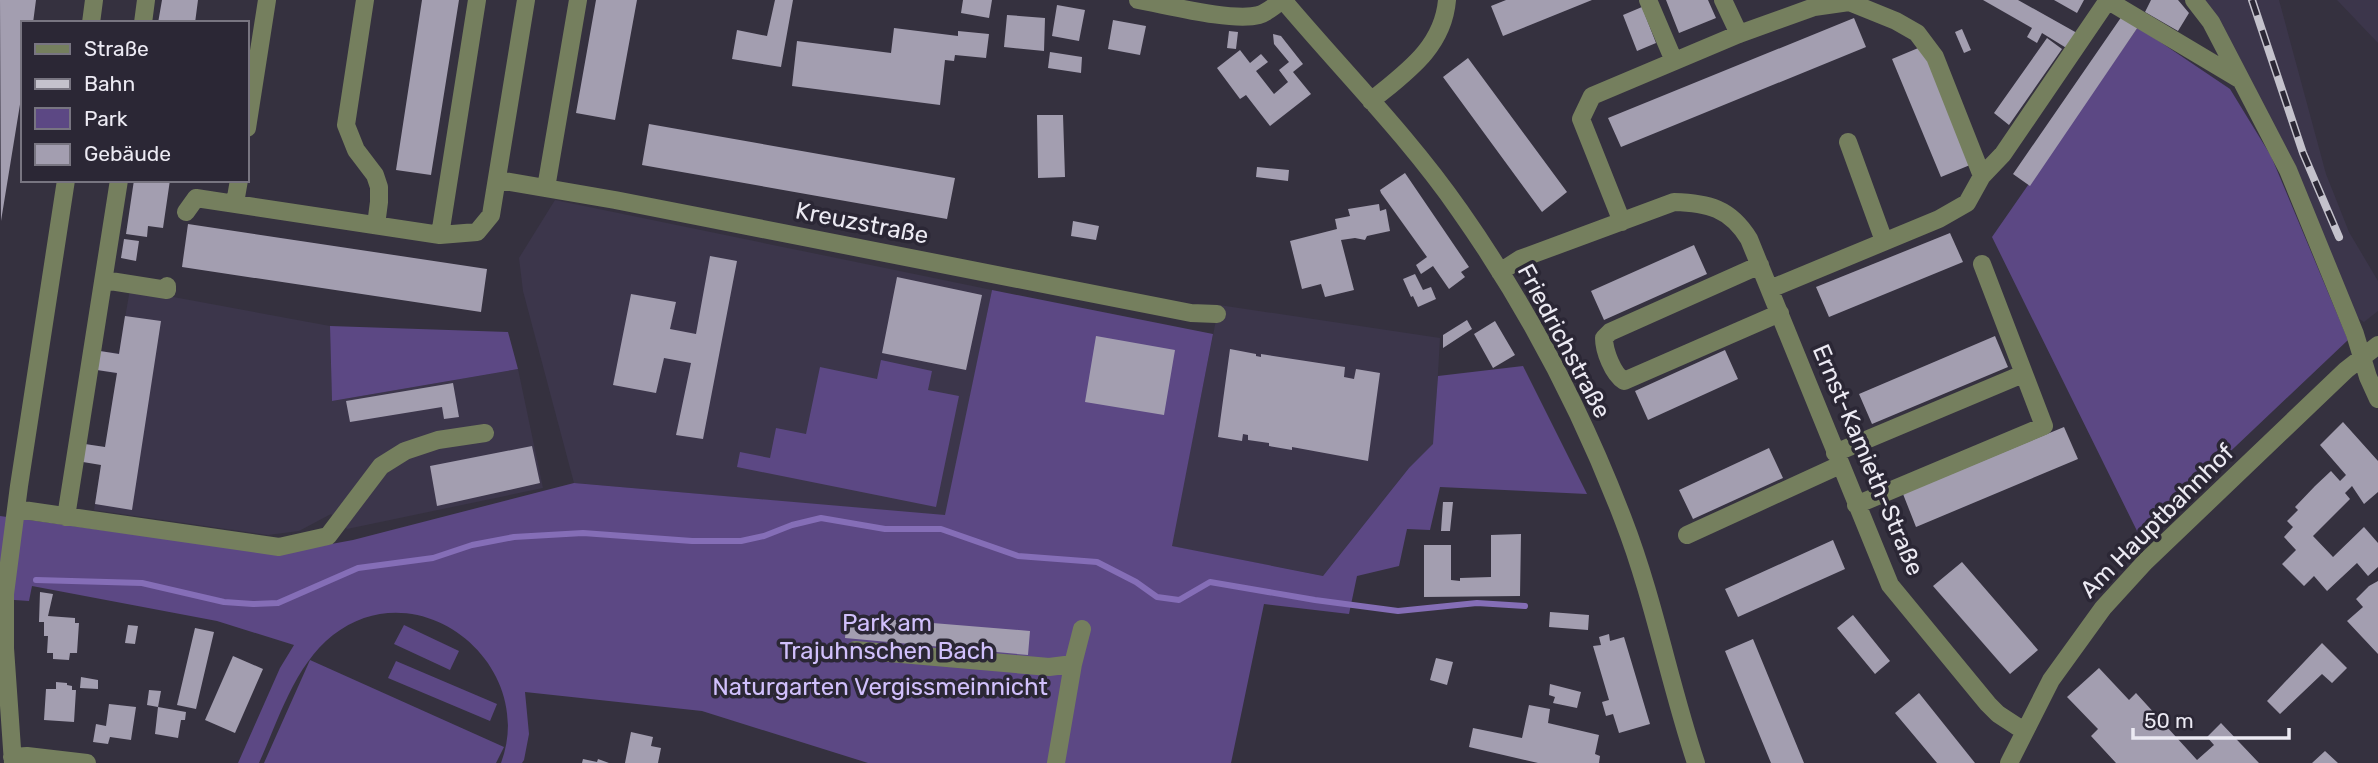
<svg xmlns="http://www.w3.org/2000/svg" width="2378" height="763" font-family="Rubik,sans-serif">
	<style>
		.built { fill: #3c364b }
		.green { fill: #5c4884 }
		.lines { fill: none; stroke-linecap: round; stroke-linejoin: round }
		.stream { stroke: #856eb7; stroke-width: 6 }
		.building { fill: #a39eb0 }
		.minor { stroke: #757f5e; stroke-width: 18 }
		.rail-casing { stroke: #c4c2cc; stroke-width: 8 }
		.rail { stroke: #2b2735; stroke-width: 5; stroke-dasharray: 16; stroke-linecap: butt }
		.labels { text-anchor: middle; stroke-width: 7; stroke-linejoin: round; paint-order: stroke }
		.street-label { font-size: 24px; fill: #eceaf3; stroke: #2b2735 }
		.park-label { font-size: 24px; fill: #d1c0fc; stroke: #2b2735 }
	</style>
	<rect width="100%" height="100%" fill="#35313f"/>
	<!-- built -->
	<path class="built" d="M2203,0H2279L2326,174L2349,232L2378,281V311L2364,322L2356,317Z
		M2337,0H2378V43Z
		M555,200L992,290L946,516L574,483L523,291L519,258Z
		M130,289L330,326L332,401L518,369L543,488L347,529L331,514L299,531L268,535L94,510L101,465L85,444L105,447L117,374L97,370L100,351L119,353Z
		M1219,305L1440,338L1434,444L1409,468L1323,576L1171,546Z"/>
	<!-- green -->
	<path class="green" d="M2138,27L2230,89L2271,156L2348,340L2140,537L1992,237Z
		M992,290L1213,334L1172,546L1323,576L1409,468L1433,444L1438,376L1523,366L1587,494L1440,487L1430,530L1407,529L1399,566L1357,576L1349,614L1264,604L1231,763H868L702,711L525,692L529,734L524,760L522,763H501C538,664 419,568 333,635C294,666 279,719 259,763H238L280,668L294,645L217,621L32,586L29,601L0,599V516L277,554L353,540L574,483L945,515Z
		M330,326L508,332L518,369L332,401Z
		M881,360L932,371L928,390L959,396L936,507L737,467L740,452L770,458L776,428L806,434L820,367L877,379Z
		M404,625L459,651L450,670L394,644Z
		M310,660L504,747L496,763H264Z
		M396,661L497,704L490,721L388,678Z"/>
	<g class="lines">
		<!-- stream -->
		<path class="stream" d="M36,580L142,583L224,602L253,604L278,603L358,568L433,558L472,545L514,537L583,533L692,541H741L764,536L792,525L821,518L885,529H941L1018,556L1097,562L1136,582L1157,597L1179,600L1210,582L1315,600L1398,611L1477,603L1525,606"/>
	</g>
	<!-- building -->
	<path class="building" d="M0,0H36L33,23H23V86L1,221Z
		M162,0H198L195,23H158Z
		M422,0H459L431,175L396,170Z
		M596,0H637L615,120L576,113Z
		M775,0H793L781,67L732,59L737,30L767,36Z
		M963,0H992L989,18L961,13Z
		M1506,0H1592L1503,36L1491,6Z
		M1666,0H1708L1716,18L1679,33Z
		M1983,0H2018L2077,33L2068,49L2042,33L2037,43L2027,37L2032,28Z
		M2054,0H2084L2077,13Z
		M2151,0H2178L2189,13L2178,31L2145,12Z
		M1057,5L1085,10L1079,41L1052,36Z
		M1642,7L1656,43L1637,51L1623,15Z
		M1007,15L1045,18L1044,51L1004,47Z
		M2122,16L2138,27L2030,186L2013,174Z
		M1854,18L1866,47L1621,147L1608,118Z
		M1113,20L1146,26L1140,55L1108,49Z
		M894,28L958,36V31L989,34L986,58L955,55L954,61L945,60L940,105L792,86L797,41L891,53Z
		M1962,29L1971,50L1964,53L1955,32Z
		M1229,31L1238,32L1236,49L1227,48Z
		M1273,34L1281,36L1303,64L1293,72L1311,94L1270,126L1246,95L1240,99L1217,68L1240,50L1250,63L1261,54L1268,62L1256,71L1274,94L1288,82L1279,70L1289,62L1274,44Z
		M2047,38L2062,49L2009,125L1994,113Z
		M1923,46L1970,165L1941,177L1892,59Z
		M1050,52L1082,57L1081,73L1048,68Z
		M1468,58L1567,192L1542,212L1443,77Z
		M1037,115H1063L1065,177L1038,178Z
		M649,124L955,178L947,219L642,165Z
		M1257,167L1289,170L1288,181L1256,177Z
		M1405,173L1469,267L1461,272L1465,277L1449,289L1433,266L1421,274L1416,265L1427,257L1381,193L1380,190Z
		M134,180H170L163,228L148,226L147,237L126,234Z
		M1379,204L1380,211L1386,209L1390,231L1367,236L1365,240L1355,238L1341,240L1354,290L1325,297L1321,284L1302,289L1290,241L1337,229L1335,219L1350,216L1348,209Z
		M1073,221L1099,226L1096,240L1071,236Z
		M188,224L487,269L481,312L182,267Z
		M1950,233L1963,262L1829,317L1816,287Z
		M124,239L139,241L136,261L121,258Z
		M1694,245L1707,274L1604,320L1591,291Z
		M710,256L737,261L703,439L676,435L691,363L664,358L656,393L613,385L631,294L676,302L670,329L696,334Z
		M1415,274L1423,290L1431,287L1436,299L1418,307L1413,296L1411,297L1403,279Z
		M897,277L982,295L966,370L882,353Z
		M125,316L161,321L132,510L95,504L101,465L83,462L85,444L105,447L117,373L97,370L100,351L119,354Z
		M1467,320L1472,329L1443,348V335Z
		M1495,321L1515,355L1493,368L1474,334Z
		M1096,336L1175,350L1164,415L1085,402Z
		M1995,336L2008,367L1872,424L1859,394Z
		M1230,349L1256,354V356L1261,357V354L1345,367L1344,377L1354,379L1356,369L1380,373L1368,461L1292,447V450L1269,446V443L1248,440V435L1243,434L1242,441L1218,437Z
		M1725,350L1738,379L1648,420L1635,391Z
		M453,383L459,417L444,419L442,407L350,422L346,401Z
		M2343,422L2378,461V492L2364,504L2352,486L2345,493L2350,499L2313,536L2333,557L2364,527L2378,543V567L2368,576L2357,563L2327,591L2314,576L2304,586L2282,564L2296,550L2284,537L2293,527L2287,521L2298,510L2295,507L2315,486L2331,471L2340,481L2346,475L2320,445Z
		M2064,427L2078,459L1916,527L1903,494Z
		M532,446L540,483L437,506L430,466Z
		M1769,448L1783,478L1693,519L1679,490Z
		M1443,502H1453L1450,531H1441Z
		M1521,534L1520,596L1424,597V545H1451V580L1460,581V578L1491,577V535Z
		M1833,540L1845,569L1738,617L1725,589Z
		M1962,562L2038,650L2010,674L1933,586Z
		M2378,581V654L2347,621L2363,607L2356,599L2369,586Z
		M40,592L53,594L48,616L75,618V623H79L77,653H70L69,660L53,659V653H47L48,636H44V622H39Z
		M1550,612L1589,615L1588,630L1549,627Z
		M1853,615L1890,661L1875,674L1837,628Z
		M847,616L1030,631L1028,655L845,638Z
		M128,625L138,626L135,644L125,643Z
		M195,628L214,632L196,709L177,705Z
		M1609,634L1610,641L1624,637L1650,724L1619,733L1613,714L1606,716L1602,702L1609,700L1593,646L1601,645L1599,637Z
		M1753,639L1804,763H1771L1725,651Z
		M2322,643L2347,668L2332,683L2322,674L2280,714L2267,701Z
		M233,656L263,669L235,733L205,720Z
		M1436,658L1453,662L1447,685L1430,680Z
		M2099,668L2129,700L2136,693L2197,760L2214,745L2207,737L2221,723L2259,763H2116L2091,736L2098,729L2067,697Z
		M81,677L98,680V689L80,688Z
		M56,682L67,683V685L72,686V690H76L74,722L44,720L46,689H56Z
		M1550,684L1581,692L1577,708L1553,703L1555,697L1549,695Z
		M149,690L161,691L158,707L147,705Z
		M1919,693L1975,763H1937L1895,713Z
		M109,704L136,707L131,740L110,737L108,744L93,742L96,724L106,726Z
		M1529,705L1550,709L1548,723L1599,735L1595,754L1600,756L1599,763H1538L1469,747L1473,728L1522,738Z
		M158,707L186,712L185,720H181L178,738L155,734Z
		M631,732L653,737L651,746L661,748L658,763H625Z
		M2325,751L2338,763H2312Z
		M583,759L597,762L598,759L609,763H582Z"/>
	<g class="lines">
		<!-- minor -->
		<path class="minor" d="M365,0L346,125L356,150L375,175L379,187V202L376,225
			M1138,0C1167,5 1232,22 1259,15C1268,12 1275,6 1282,0
			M1283,0C1342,70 1408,136 1460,211C1526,305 1582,412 1623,519C1654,599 1669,682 1696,763
			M1648,0L1674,61
			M1723,0L1739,34
			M2107,0L2241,80
			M2194,0L2211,22L2288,170L2355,334L2368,377L2378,399
			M91,23L94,0
			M143,23L146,0
			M1371,101C1405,73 1443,48 1447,0
			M247,128L267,0
			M1848,142L1884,241
			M1982,176L2003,154L2108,0
			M498,180L615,200L1191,313L1217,314
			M546,188L578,0
			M235,203L239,180
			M186,212L196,198L440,235L477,232L491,215L526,0
			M1622,222L1581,119L1592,96L1739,34L1814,7L1849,2L1896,21L1917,33L1935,57L1982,176L1967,203L1939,219L1770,289
			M440,235L477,0
			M1760,265L1610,332L1604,338C1604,351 1613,374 1624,381L1780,313
			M1500,272L1520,259L1674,202C1708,203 1730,208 1749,239L1890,585L1988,704L1998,714L2024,731
			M104,280L167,290V286
			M1835,453L2023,374
			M1856,505L2044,426L1982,264
			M16,509L279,547L328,536L381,466L405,451L438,440L485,433
			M66,517L119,180
			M1687,535L1840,465
			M855,650L1049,667L1073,664
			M12,757L27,756L87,763
			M13,763L5,648V594L19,486L66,180
			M1056,763L1073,664L1082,629
			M2009,763L2051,680L2103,608L2145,562L2346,370L2378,345"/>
		<!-- rail casing -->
		<g class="rail-casing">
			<path id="rail" d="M2252,0L2303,153L2339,237"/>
		</g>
		<!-- rail -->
		<use href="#rail" class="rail"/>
	</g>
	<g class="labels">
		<!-- street labels -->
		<g class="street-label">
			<text transform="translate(862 223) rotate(11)" y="8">Kreuzstraße</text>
			<text transform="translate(1564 341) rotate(62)" y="8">Friedrichstraße</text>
			<text transform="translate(1868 460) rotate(67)" y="8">Ernst-Kamieth-Straße</text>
			<text transform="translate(2157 521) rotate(-45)" y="8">Am Hauptbahnhof</text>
		</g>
		<!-- park labels -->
		<g class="park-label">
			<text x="887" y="631">Park am<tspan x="887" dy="28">Trajuhnschen Bach</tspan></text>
			<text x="880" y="695">Naturgarten Vergissmeinnicht</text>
		</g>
	</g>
	<!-- legend -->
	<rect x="21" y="21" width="228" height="161" fill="#2b2735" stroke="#787581" stroke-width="2"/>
	<rect x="35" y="44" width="35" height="10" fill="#757f5e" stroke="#787581" stroke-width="2"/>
	<text x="84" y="56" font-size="21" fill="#eceaf3">Straße</text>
	<rect x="35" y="79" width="35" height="10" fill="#c4c2cc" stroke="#787581" stroke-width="2"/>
	<text x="84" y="91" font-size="21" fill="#eceaf3">Bahn</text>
	<rect x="35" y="108" width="35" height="21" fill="#5c4884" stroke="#787581" stroke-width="2"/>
	<text x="84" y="126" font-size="21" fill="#eceaf3">Park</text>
	<rect x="35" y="144" width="35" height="21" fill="#a39eb0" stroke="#787581" stroke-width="2"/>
	<text x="84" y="161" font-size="21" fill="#eceaf3">Gebäude</text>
	<!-- scale -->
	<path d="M2133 728v10h156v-10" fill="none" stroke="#eceaf3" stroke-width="3.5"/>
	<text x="2144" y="728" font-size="21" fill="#eceaf3" stroke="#2b2735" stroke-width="5" paint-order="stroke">50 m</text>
</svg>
